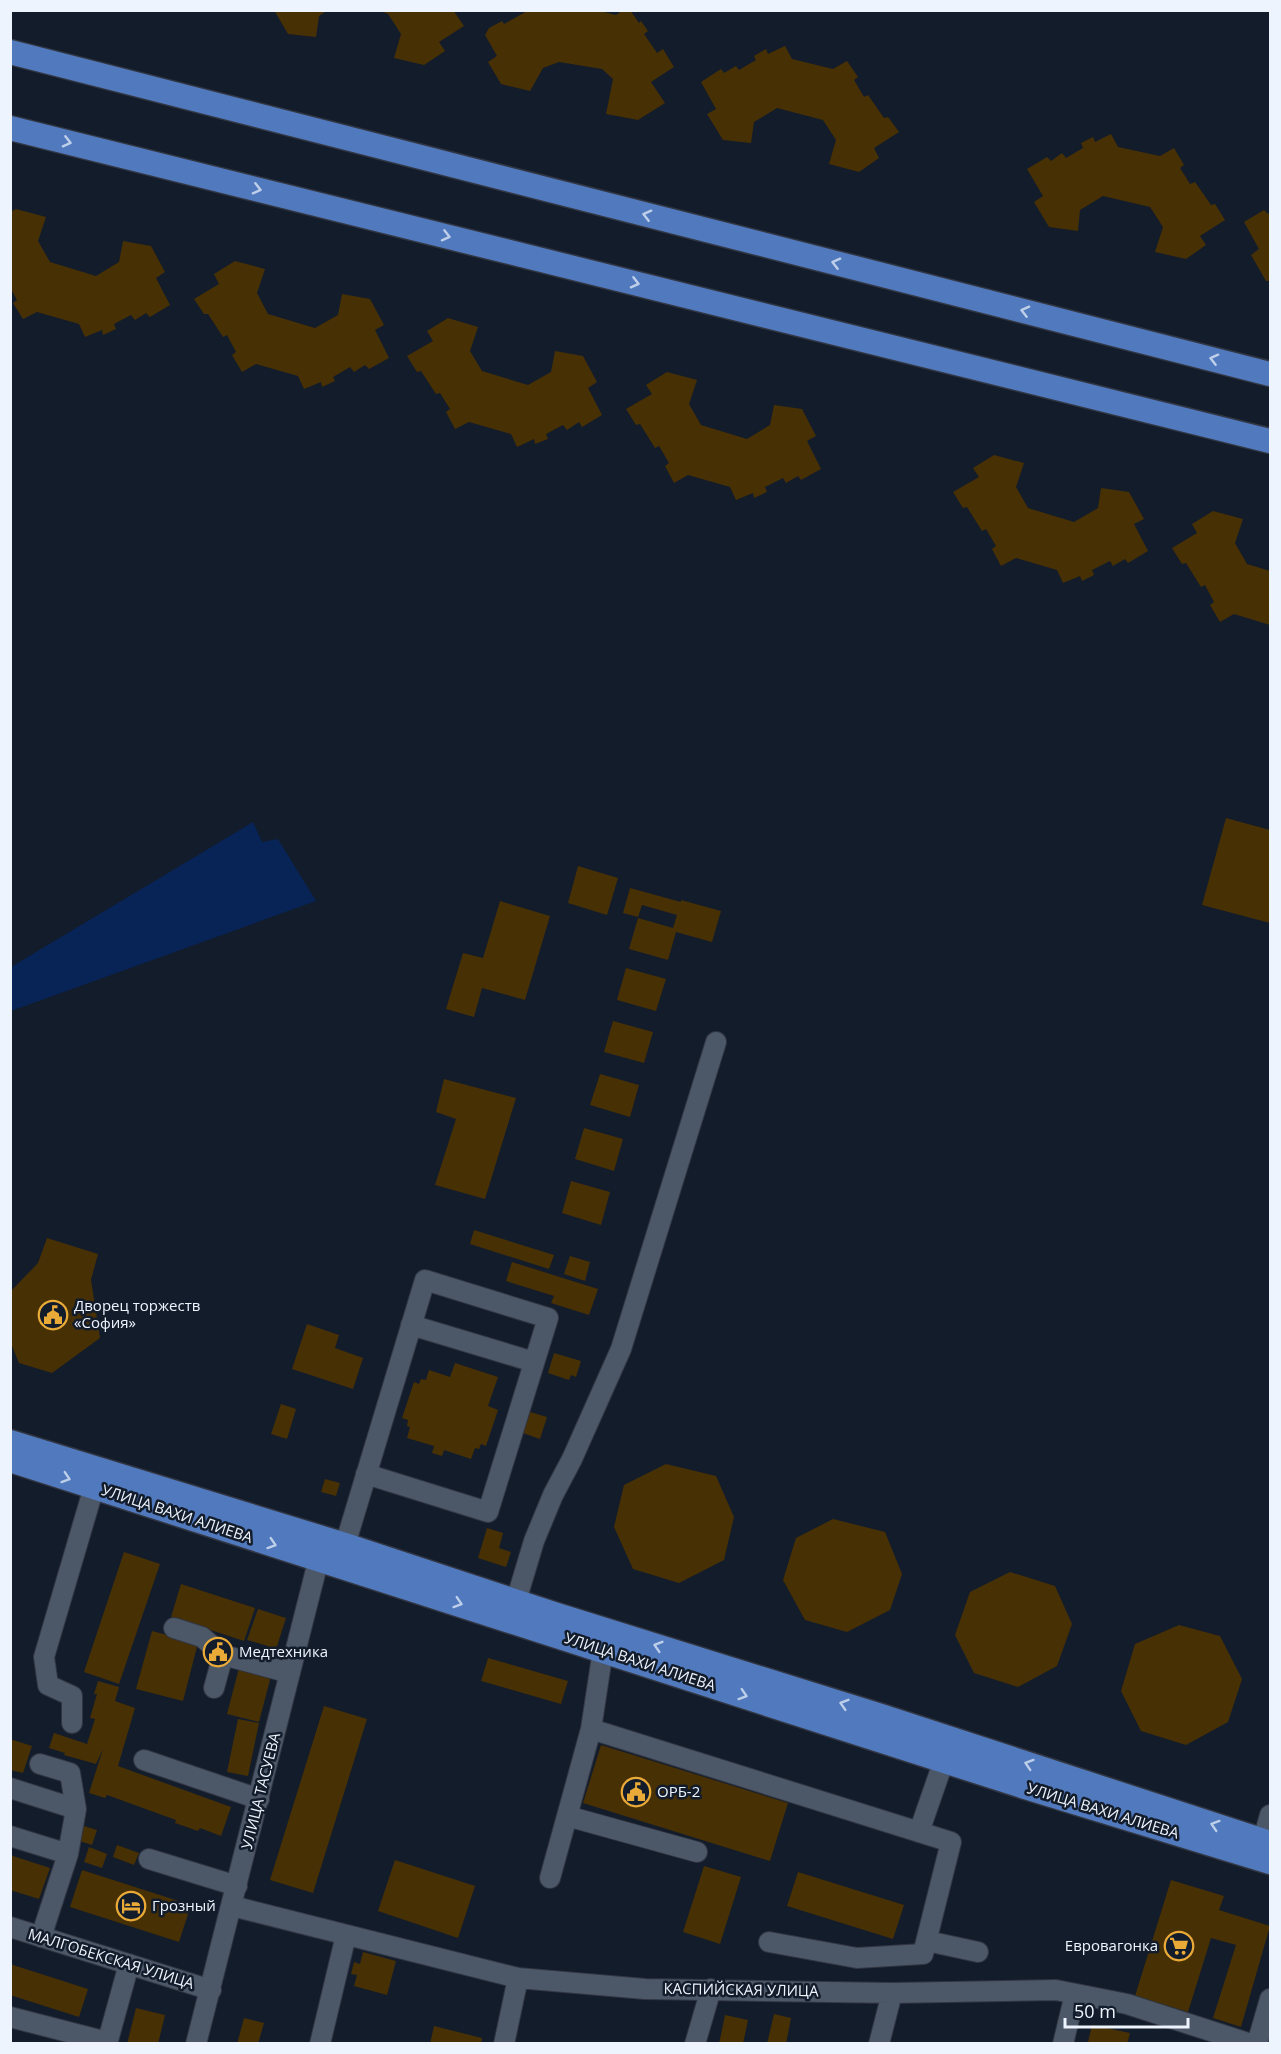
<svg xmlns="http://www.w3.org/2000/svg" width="1281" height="2054" font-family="'Open Sans',sans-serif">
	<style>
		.green { fill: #082456 }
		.building { fill: #473004 }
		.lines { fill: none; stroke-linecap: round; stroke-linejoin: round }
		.minor-casing { stroke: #313642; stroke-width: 22 }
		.major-casing { stroke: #313642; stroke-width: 27 }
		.minor { stroke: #4c5768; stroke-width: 20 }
		.major { stroke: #5179bd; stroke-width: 24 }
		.oneway { stroke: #becfea }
		.labels { text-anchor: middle; stroke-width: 5; stroke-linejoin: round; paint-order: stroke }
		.poi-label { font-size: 15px; fill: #edf4fe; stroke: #131c2b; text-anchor: start }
		.street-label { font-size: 15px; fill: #edf4fe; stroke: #131c2b }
	</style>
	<rect width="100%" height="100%" fill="#131c2b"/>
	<!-- green -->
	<path class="green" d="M253,822L262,842L278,839L316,901L11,1011V967Z"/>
	<!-- building -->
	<path class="building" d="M274,10H328L319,16L316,37L288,34Z
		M379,10H453L464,26L439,42L445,51L424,65L394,58L401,34L388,14Z
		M529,10H596L616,15L623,10H630L639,23L641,21L648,31L644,34L657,53L663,49L674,67L651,82L665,103L638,120L606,114L613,79L602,69L559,62L543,68L530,91L501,84L488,62L497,56L485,35L489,28L502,21L504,24Z
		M785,46L792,59L833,69L847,61L858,77L854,80L864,97L868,95L884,118L888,117L899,132L874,148L879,158L859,172L829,164L836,140L823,120L777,108L754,122L751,143L723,140L707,114L716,109L701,82L721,69L724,73L736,66L739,70L756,60L754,56L766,49L768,54Z
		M1111,134L1118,147L1160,156L1174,148L1184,165L1180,168L1190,184L1195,182L1211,205L1215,204L1225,220L1200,236L1206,245L1186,259L1155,252L1163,227L1150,207L1103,196L1080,210L1078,231L1049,227L1034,202L1043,196L1027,169L1047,157L1051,161L1062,153L1066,158L1083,148L1081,143L1093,137L1095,142Z
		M16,209L46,217L38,241L50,262L96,276L119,262L123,241L151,246L165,272L156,278L170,305L150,317L146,313L135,320L131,315L114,324L116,329L103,335L102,330L85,337L79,324L37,312L23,319L13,303L17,300L10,287V212Z
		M1264,210L1268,214L1270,212V281H1266L1251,255L1259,249L1244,222Z
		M235,261L265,269L257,293L268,314L315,328L338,315L342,294L370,299L384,325L375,330L389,358L369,369L365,365L354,372L350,367L333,377L335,381L322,387L321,382L304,389L298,376L256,364L242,372L232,355L236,352L227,335L223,337L208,314H204L194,299L219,284L214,274Z
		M448,318L478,327L470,351L482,371L528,385L551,372L555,351L583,356L597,382L588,388L602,415L582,427L579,422L567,430L563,425L546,434L548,439L535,444L534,439L517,447L511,434L469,422L455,429L446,412L450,409L440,393L436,394L421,371L417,372L407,356L433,341L427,331Z
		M667,372L697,380L689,404L701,425L747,439L770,425L774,405L802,409L816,436L807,441L821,469L801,480L798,476L786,483L783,478L765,487L767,492L754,498L753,493L736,500L730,487L688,475L674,483L665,466L669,463L659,446L655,448L640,424L636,425L626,409L652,394L646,385Z
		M994,455L1024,463L1016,487L1028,508L1074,522L1098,508L1101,488L1129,492L1144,519L1134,524L1148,551L1128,563L1125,559L1113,566L1110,561L1092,570L1094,575L1082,581L1080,576L1063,583L1057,570L1016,558L1001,566L992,549L996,546L986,529L982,531L967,507L963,508L953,492L979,477L973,468Z
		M1213,511L1243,519L1235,543L1247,564L1270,571V625L1234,614L1220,622L1210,605L1214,602L1205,585L1201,587L1186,563L1182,564L1172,548L1197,533L1192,524Z
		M1226,818L1270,830V923L1202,905Z
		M578,866L618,878L607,915L568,903Z
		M630,888L681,902V900L721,911L712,942L676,932L668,960L629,949L638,918L673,928L677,915L642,905L638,917L623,913Z
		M500,901L550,916L525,1000L482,988L474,1017L446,1009L463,953L483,958Z
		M626,968L666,979L656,1011L617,1000Z
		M613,1021L653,1032L644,1063L604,1052Z
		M600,1074L639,1085L630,1117L590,1105Z
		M444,1079L516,1098L485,1199L435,1185L456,1119L436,1112Z
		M584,1128L623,1139L614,1171L575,1159Z
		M571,1181L610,1192L601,1225L562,1213Z
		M474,1230L554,1255L549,1269L470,1244Z
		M47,1238L98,1254L91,1280L100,1338L52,1373L19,1363L10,1341V1292L38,1263Z
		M570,1256L590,1262L585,1281L564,1274Z
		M512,1262L598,1289L589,1315L551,1303L554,1296L506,1281Z
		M307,1324L339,1335L335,1348L363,1358L353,1389L292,1369Z
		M554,1353L581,1361L576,1377L571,1375L569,1380L548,1373Z
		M455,1363L498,1377L488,1406L498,1410L486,1446L481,1444L479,1449L475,1448L471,1459L444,1450L442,1456L432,1453L434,1446L407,1438L410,1427L407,1426L408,1420L402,1418L414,1382L419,1384L421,1379L426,1380L429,1370L450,1377Z
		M281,1404L296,1409L287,1439L271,1434Z
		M527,1411L547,1417L540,1439L520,1432Z
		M666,1464L716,1476L734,1517L724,1560L679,1583L633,1569L614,1527L624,1485Z
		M325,1479L340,1483L336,1496L321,1492Z
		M833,1519L885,1532L902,1574L890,1610L847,1632L805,1620L783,1580L796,1538Z
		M487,1528L503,1533L499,1548L511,1552L506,1567L478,1558Z
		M124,1552L160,1564L119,1684L84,1672Z
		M1010,1572L1055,1586L1072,1624L1057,1666L1018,1687L974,1673L955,1635L970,1592Z
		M181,1584L255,1608L244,1641L171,1617Z
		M258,1609L286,1618L272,1662L263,1659L268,1646L247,1640Z
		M1179,1625L1220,1636L1242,1679L1228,1722L1186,1745L1141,1731L1121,1691L1135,1644Z
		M152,1631L198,1643L183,1701L136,1689Z
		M488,1658L568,1681L561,1704L481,1681Z
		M239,1668L271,1676L259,1722L227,1714Z
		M98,1681L119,1687L115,1701L135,1708L118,1766L231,1807L221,1836L200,1828L198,1831L175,1823L176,1820L107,1795L105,1798L89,1793L103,1749L96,1764L64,1755L65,1753L49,1748L54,1733L87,1744L95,1719L90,1718L97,1694H94Z
		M324,1706L367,1719L313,1893L270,1880Z
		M238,1719L259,1723L248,1776L227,1772Z
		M10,1739L32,1746L23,1773L10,1770Z
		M601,1745L788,1803L770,1861L583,1803Z
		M84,1826L97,1830L92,1845L79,1841Z
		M117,1845L139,1853L134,1865L113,1857Z
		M89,1847L107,1854L102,1868L84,1862Z
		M10,1855L50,1868L39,1899L10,1890Z
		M395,1860L475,1886L458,1938L378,1911Z
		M704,1866L741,1877L720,1944L683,1932Z
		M82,1870L191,1905L179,1942L70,1907Z
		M798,1872L904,1905L893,1939L787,1906Z
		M1171,1880L1224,1896L1219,1910L1270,1926L1241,2027L1213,2018L1236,1945L1211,1938L1188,2012L1135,1996Z
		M363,1952L396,1961L387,1995L354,1986L357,1975L351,1974L354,1962L360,1964Z
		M10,1964L88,1989L79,2017L10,1995Z
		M136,2008L165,2015L158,2044H127Z
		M774,2014L791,2018L786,2044H767Z
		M725,2015L748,2020L743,2044H719Z
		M244,2018L264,2023L258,2044H237Z
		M1092,2025L1130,2033L1127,2044L1088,2042Z
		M434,2026L482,2038L481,2044H430Z"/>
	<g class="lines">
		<!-- minor casing -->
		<g class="minor-casing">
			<path id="minor" d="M411,1325L534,1362
				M345,1545L425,1280L548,1318L488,1512L366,1474
				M516,1601L534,1541L553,1495L572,1459L621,1349L716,1042
				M174,1628L202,1637L223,1655L290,1673
				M214,1688L223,1655
				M72,1723V1696L48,1685L44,1657L94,1487
				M591,1729L951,1842L923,1954L857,1958L769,1942
				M144,1760L259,1799
				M40,1764L70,1773L76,1809L68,1854
				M10,1788L76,1809
				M567,1816L697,1852
				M919,1832L944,1760
				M10,1836L68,1854L41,1937
				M1263,1840L1270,1815
				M149,1859L237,1886
				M550,1878L591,1729L603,1650
				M232,1906L518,1978L645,1989L892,1993L1056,1990L1127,2004L1251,2044
				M10,1927L211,1990
				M927,1941L978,1952
				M10,2017L107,2042
				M107,2044L129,1964
				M196,2044L322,1546
				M320,2044L346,1935
				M504,2044L518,1978
				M695,2044L711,1989
				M879,2044L892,1993
				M1063,2044L1075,1994
				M1257,2044L1270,1999"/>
		</g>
		<!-- major casing -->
		<g class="major-casing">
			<path id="major" d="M10,52L1270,374
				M10,128L1270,441
				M10,1442L345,1545L557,1615L881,1716L1270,1843
				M10,1460L1025,1787L1270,1862"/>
		</g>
		<!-- minor -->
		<use href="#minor" class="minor"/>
		<!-- major -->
		<use href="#major" class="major"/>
	</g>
	<!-- one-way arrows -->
	<defs><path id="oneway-chevron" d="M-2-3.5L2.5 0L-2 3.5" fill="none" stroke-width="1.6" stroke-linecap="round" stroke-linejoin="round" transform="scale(1.5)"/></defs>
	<g class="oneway">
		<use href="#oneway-chevron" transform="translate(67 142) rotate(14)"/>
		<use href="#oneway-chevron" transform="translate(257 189) rotate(14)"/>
		<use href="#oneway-chevron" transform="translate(647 215) rotate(-166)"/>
		<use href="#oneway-chevron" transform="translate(446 236) rotate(14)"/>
		<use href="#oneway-chevron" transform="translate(836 263) rotate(-166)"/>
		<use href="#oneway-chevron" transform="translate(635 283) rotate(14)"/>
		<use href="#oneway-chevron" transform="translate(1025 311) rotate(-166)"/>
		<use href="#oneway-chevron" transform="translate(1214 359) rotate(-166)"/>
		<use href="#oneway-chevron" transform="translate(66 1478) rotate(18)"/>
		<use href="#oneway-chevron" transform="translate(272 1544) rotate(18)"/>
		<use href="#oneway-chevron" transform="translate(458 1603) rotate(18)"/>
		<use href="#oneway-chevron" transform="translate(658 1646) rotate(-163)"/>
		<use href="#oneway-chevron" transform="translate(743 1695) rotate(18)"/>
		<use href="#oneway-chevron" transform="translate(844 1704) rotate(-163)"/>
		<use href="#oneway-chevron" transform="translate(1029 1764) rotate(-162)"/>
		<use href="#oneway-chevron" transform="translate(1215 1825) rotate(-162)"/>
	</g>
	<!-- icons -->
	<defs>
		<g id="civic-ring" transform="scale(1.5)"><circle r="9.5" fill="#131c2b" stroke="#eaaa38" stroke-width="1.5"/><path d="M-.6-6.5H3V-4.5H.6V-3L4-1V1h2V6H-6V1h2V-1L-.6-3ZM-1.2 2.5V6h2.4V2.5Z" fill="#eaaa38"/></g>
		<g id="hotel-ring" transform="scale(1.5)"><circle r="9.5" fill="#131c2b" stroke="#eaaa38" stroke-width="1.5"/><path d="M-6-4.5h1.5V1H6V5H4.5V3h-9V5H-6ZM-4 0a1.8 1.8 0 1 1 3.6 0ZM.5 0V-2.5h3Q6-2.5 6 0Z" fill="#eaaa38"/></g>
		<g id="supermarket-ring" transform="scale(1.5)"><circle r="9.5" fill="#131c2b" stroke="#eaaa38" stroke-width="1.5"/><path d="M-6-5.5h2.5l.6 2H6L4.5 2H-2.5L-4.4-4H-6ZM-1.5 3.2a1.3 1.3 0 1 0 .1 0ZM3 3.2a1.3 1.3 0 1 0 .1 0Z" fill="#eaaa38"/></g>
	</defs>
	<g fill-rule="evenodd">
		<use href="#civic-ring" x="53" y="1315"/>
		<use href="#civic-ring" x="218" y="1652"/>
		<use href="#civic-ring" x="636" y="1792"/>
		<use href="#hotel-ring" x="131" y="1906"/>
		<use href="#supermarket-ring" x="1179" y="1946"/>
	</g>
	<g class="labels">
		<!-- poi labels -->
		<g class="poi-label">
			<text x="74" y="1311">Дворец торжеств<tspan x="74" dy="17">«София»</tspan></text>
			<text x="239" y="1657">Медтехника</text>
			<text x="657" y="1797">ОРБ-2</text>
			<text x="152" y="1911">Грозный</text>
			<text x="1158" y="1951" text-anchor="end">Евровагонка</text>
		</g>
		<!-- street labels -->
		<g class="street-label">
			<text transform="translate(177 1514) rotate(18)" y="5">УЛИЦА ВАХИ АЛИЕВА</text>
			<text transform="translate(640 1662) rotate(18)" y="5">УЛИЦА ВАХИ АЛИЕВА</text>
			<text transform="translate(261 1791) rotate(-76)" y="5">УЛИЦА ТАСУЕВА</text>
			<text transform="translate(1103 1811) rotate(17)" y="5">УЛИЦА ВАХИ АЛИЕВА</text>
			<text transform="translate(111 1959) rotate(17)" y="5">МАЛГОБЕКСКАЯ УЛИЦА</text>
			<text transform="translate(741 1990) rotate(1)" y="5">КАСПИЙСКАЯ УЛИЦА</text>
		</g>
	</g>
	<!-- border -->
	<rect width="1281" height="2054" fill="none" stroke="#edf4fe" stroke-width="24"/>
	<!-- scale -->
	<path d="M1065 2018v9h123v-9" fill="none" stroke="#edf4fe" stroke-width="3"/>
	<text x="1074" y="2018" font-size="18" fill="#edf4fe" stroke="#131c2b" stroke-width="4.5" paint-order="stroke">50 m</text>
</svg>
